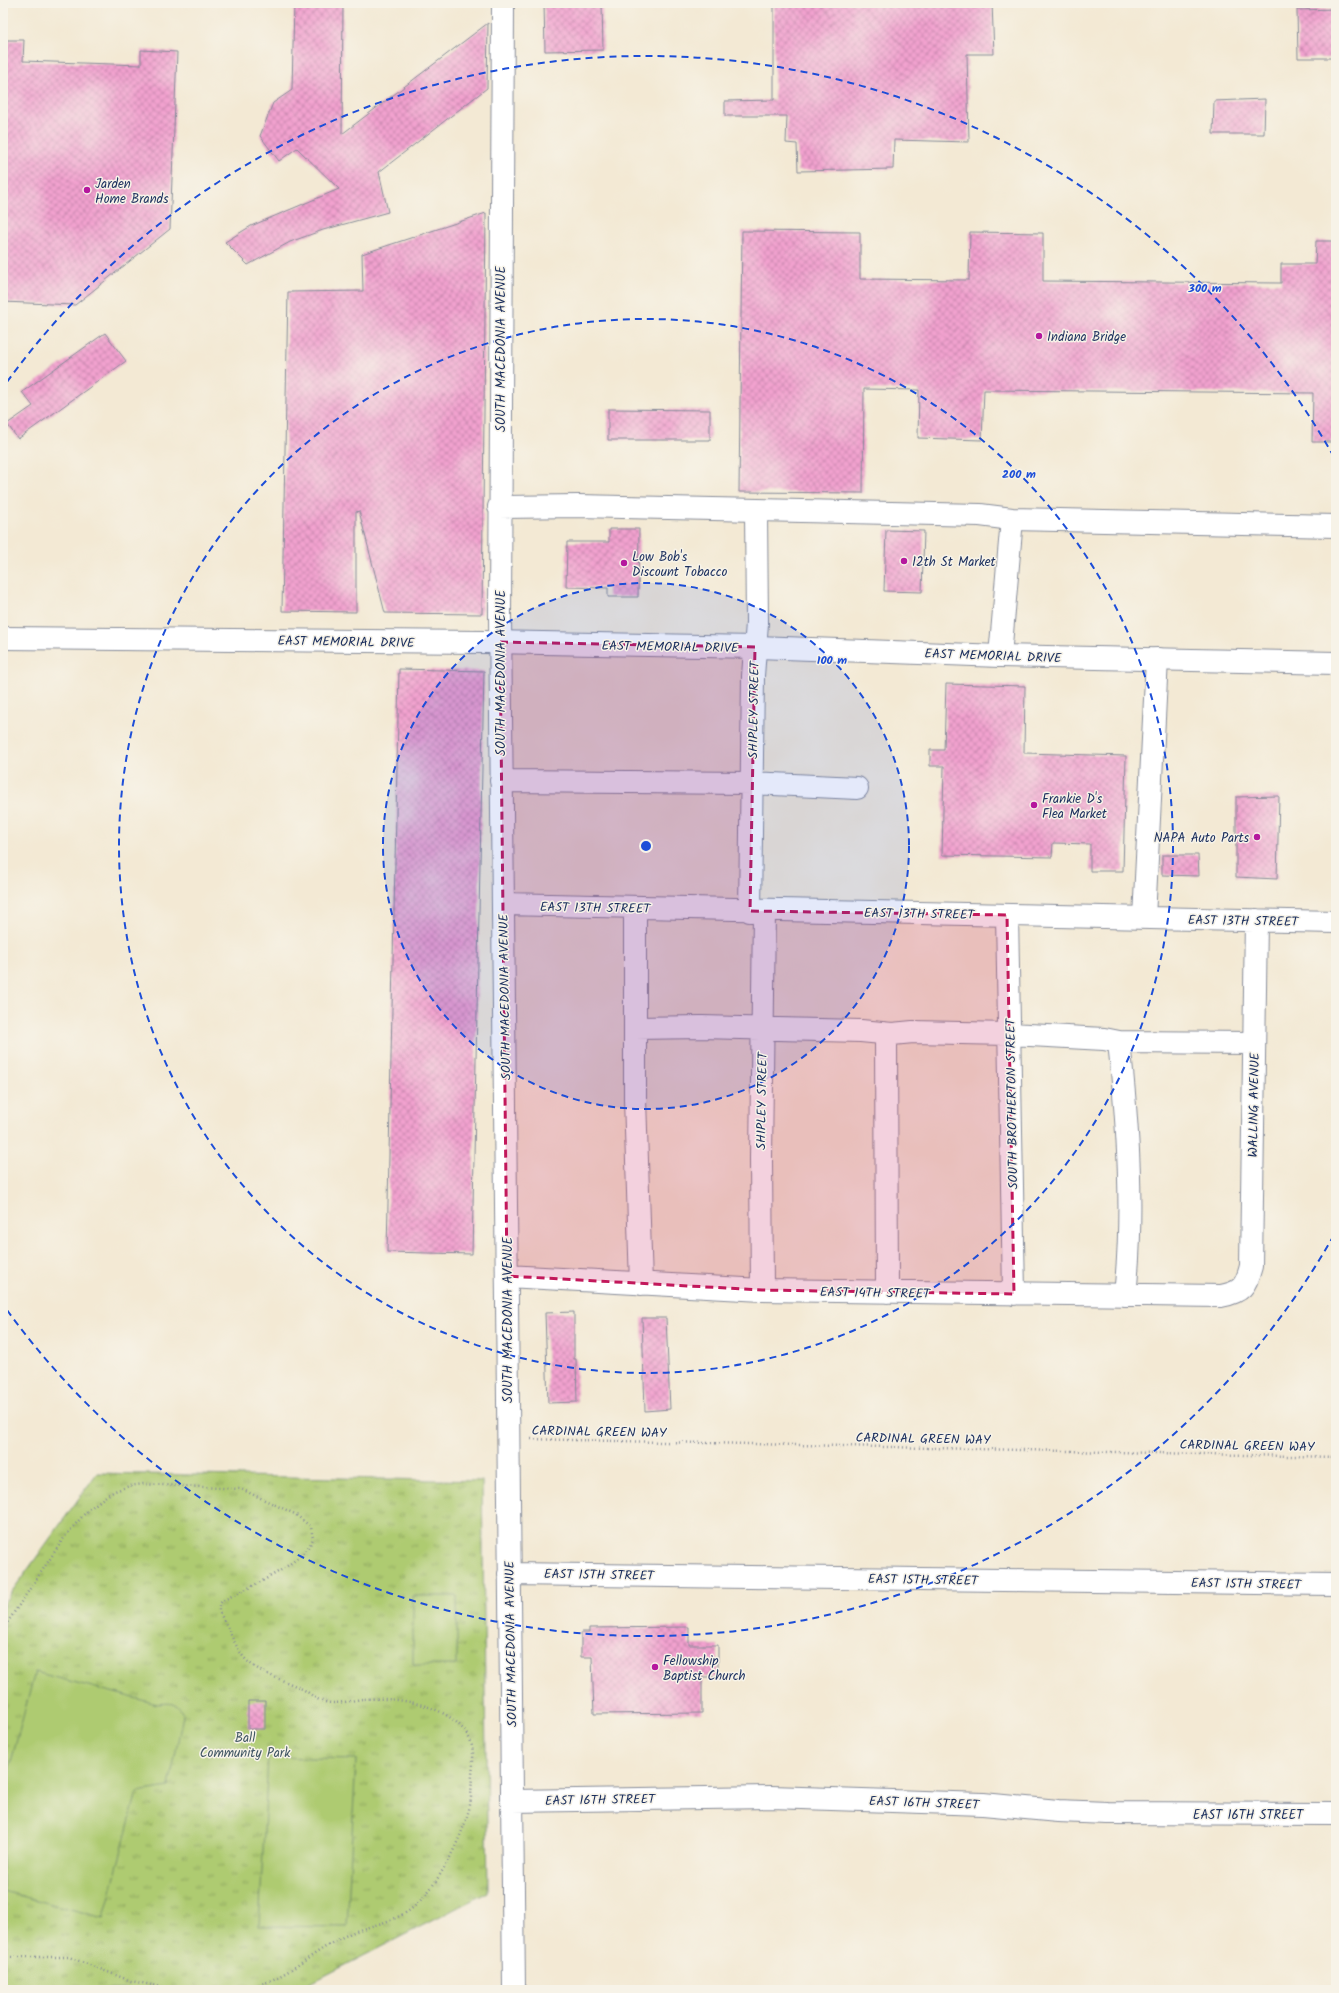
<svg xmlns="http://www.w3.org/2000/svg" width="1339" height="1993" font-family="Kalam,sans-serif">
	<style>
		.park { fill: url(#park-tufts); stroke: #647d68 }
		.pitch { fill: #aecb71; stroke: #647d68 }
		.building { fill: url(#building-cross-hatch) }
		.lines { fill: none; stroke-linecap: round; stroke-linejoin: round }
		.minor-casing { stroke: #878c99; stroke-width: 24 }
		.major-casing { stroke: #878c99; stroke-width: 24 }
		.path { stroke: #878c99; stroke-width: 2.5; stroke-dasharray: 1 3; stroke-linecap: butt }
		.minor { stroke: #fff; stroke-width: 22 }
		.major { stroke: #fff; stroke-width: 22 }
		.marked { fill: #c2185b; fill-opacity: 0.2; stroke: #c2185b; stroke-width: 3; stroke-dasharray: 8 5; stroke-linejoin: round }
		.ring { fill: none; stroke: #1d4ed8; stroke-width: 2; stroke-dasharray: 7 5 }
		.poi-dot { fill: #b5179e; stroke: #f7f3e8; stroke-width: 1.5 }
		.labels { text-anchor: middle; stroke-width: 3; stroke-linejoin: round; paint-order: stroke }
		.poi-label { font-size: 13px; fill: #1b2f5e; stroke: #f7f3e8; text-anchor: start }
		.street-label { font-size: 13px; fill: #1b2f5e; stroke: #f7f3e8 }
		.park-label { font-size: 13px; fill: #405663; stroke: #f7f3e8 }
		.centre { fill: #1d4ed8; stroke: #f7f3e8; stroke-width: 2 }
		.ring-label { font-size: 12px; text-anchor: middle; font-weight: bold; fill: #1d4ed8; stroke: #f7f3e8; stroke-width: 3; stroke-linejoin: round; paint-order: stroke }
	</style>
	<defs>
		<pattern id="park-tufts" width="24" height="20" patternUnits="userSpaceOnUse"><rect width="24" height="20" fill="#aecb71"/><path d="M3 7l-1-3M5 7V3M7 7l1-3M15 17l-1-3M17 17v-4M19 17l1-3" fill="none" stroke="#8da560"/></pattern>
		<pattern id="building-cross-hatch" width="8" height="8" patternUnits="userSpaceOnUse"><rect width="8" height="8" fill="#f2a2cf"/><path d="M0 0l8 8M0 8l8-8" fill="none" stroke="#c384ab"/></pattern>
	</defs>
	<rect width="100%" height="100%" fill="#f7f3e8"/>
	<filter id="ink" filterUnits="userSpaceOnUse"><feTurbulence type="fractalNoise" baseFrequency=".025" numOctaves="2"/><feDisplacementMap in="SourceGraphic" scale="8" xChannelSelector="R" yChannelSelector="G"/><feConvolveMatrix kernelMatrix="1 2 1 2 8 2 1 2 1" color-interpolation-filters="sRGB"/></filter>
	<filter id="wash" filterUnits="userSpaceOnUse"><feTurbulence type="fractalNoise" baseFrequency=".012" numOctaves="4" result="noise"/><feDisplacementMap in="SourceGraphic" scale="16" xChannelSelector="R" yChannelSelector="G"/><feGaussianBlur stdDeviation="0.9" result="paint"/><feColorMatrix in="noise" values="0 0 0 0 0 0 0 0 0 0 0 0 0 0 0 0 0 1.4 0 .05"/><feComposite in="paint" operator="in"/></filter>
	<g filter="url(#wash)">
		<rect width="100%" height="100%" fill="#f3e9d4"/>
		<!-- park -->
		<path class="park" d="M97,1473L482,1481L488,1892L297,1990H3V1604Z"/>
		<!-- pitch -->
		<path class="pitch" d="M413,1596H457V1665H413Z
			M35,1672L157,1704C168,1703 179,1701 183,1715L169,1787L137,1792L104,1918L3,1891V1792Z
			M268,1757L356,1759L347,1927L259,1926Z"/>
		<g id="blocks">
			<!-- building -->
			<path class="building" d="M294,3H343L342,134L488,23L487,88L379,172L388,212L323,230L290,242L248,265L225,242L251,226L339,189L297,148L279,161L260,136L273,103L292,90Z
				M544,3H602L603,50L545,51Z
				M774,3H992L994,54H967L969,142L894,140L893,169L798,171L797,144L786,143L787,116H725V101L774,100Z
				M1336,9V58H1298L1297,10Z
				M3,40H24L23,61L141,65V50L177,52L170,229L75,305L3,302Z
				M1265,99L1264,134H1213L1214,101Z
				M486,213L482,614L385,613L359,511L356,512V612L282,611L288,292L363,291L362,254Z
				M742,231L860,232V279L969,280L970,232L1043,233V281L1281,283V264H1315L1316,241H1336V442H1312L1313,393L984,390L982,440L918,438L919,390L864,389L863,493L739,492Z
				M105,333L126,361L18,439L7,424L33,406L22,392Z
				M608,409L710,410V440H608Z
				M609,529H639L638,597H608V588L566,587L567,542H609Z
				M886,530L924,531L922,592L884,591Z
				M399,669L484,671L472,1254L387,1252Z
				M946,684L1025,686L1024,753L1126,756L1123,871H1090V844L1053,843L1052,857L942,855L944,766H930V750H944Z
				M1279,796L1277,879L1236,877V797Z
				M1162,855H1198L1199,876L1162,875Z
				M574,1312V1359H576L577,1402L548,1403L545,1313Z
				M642,1318H666L670,1409L645,1411Z
				M689,1627V1645H718V1677H702V1713L594,1714L592,1657H581V1632H589V1628Z
				M248,1701H265V1729H248Z"/>
		</g>
	</g>
	<g filter="url(#ink)">
		<use href="#blocks" fill-opacity="0" stroke="#878c99" stroke-width="1"/>
		<g class="lines">
			<!-- minor casing -->
			<g class="minor-casing">
				<path id="minor" d="M503,3L500,615L514,1990
					M499,507L578,506L980,515L1012,519L1336,526
					M1000,656L1012,519
					M501,781L752,783L857,788
					M503,904L1336,922
					M635,908V1099L641,1284
					M750,911L753,676L757,623L756,510
					M1007,915L1014,1294
					M1144,918L1157,659
					M635,1028L702,1027L861,1031L892,1034L913,1032L1009,1034L1104,1039L1119,1042L1254,1043
					M886,1034L887,1292
					M1119,1042C1128,1126 1134,1211 1125,1295
					M507,1276L762,1290L1221,1296C1242,1292 1246,1286 1251,1266L1256,920
					M762,1290L761,1159L764,911
					M509,1574L1336,1584
					M512,1801L771,1797L983,1804L1058,1811L1107,1813L1336,1814"/>
			</g>
			<!-- major casing -->
			<g class="major-casing">
				<path id="major" d="M3,638L483,642L755,647L1000,656L1336,663"/>
			</g>
			<!-- path -->
			<path class="path" d="M527,1439L1336,1457
				M3,1629L66,1535L88,1510L106,1496L115,1491L129,1486L143,1484L241,1489L295,1514L311,1527L313,1539C301,1566 247,1588 222,1601L219,1605V1612C228,1626 233,1642 242,1655C255,1673 283,1679 302,1689C309,1692 315,1699 322,1701C334,1706 352,1700 363,1699C398,1697 451,1704 469,1738C475,1749 473,1763 472,1775C471,1788 472,1801 468,1813C459,1844 436,1890 410,1910C392,1923 369,1925 349,1934C306,1954 283,1986 232,1990
				M3,1957H69L131,1981L168,1988L207,1990"/>
			<!-- minor -->
			<use href="#minor" class="minor"/>
			<!-- major -->
			<use href="#major" class="major"/>
		</g>
	</g>
	<!-- marked area -->
	<path class="marked" d="M500,642L755,647L750,911L1007,915L1014,1294L762,1290L507,1276Z"/>
	<!-- distance rings -->
	<circle cx="646" cy="846" r="263" fill="#1d4ed8" fill-opacity=".12"/>
	<g class="ring">
		<circle cx="646" cy="846" r="263"/>
		<circle cx="646" cy="846" r="527"/>
		<path d="M1334 1235A790 790 0 0 1 7 1310M7 382A790 790 0 0 1 1334 457"/>
	</g>
	<!-- markers -->
	<g class="poi-dot">
		<circle cx="87" cy="190" r="4"/>
		<circle cx="1039" cy="336" r="4"/>
		<circle cx="904" cy="561" r="4"/>
		<circle cx="624" cy="563" r="4"/>
		<circle cx="1034" cy="805" r="4"/>
		<circle cx="1257" cy="837" r="4"/>
		<circle cx="655" cy="1667" r="4"/>
	</g>
	<g class="labels">
		<!-- poi labels -->
		<g class="poi-label">
			<text x="95" y="188">Jarden<tspan x="95" dy="15">Home Brands</tspan></text>
			<text x="1047" y="341">Indiana Bridge</text>
			<text x="632" y="561">Low Bob's<tspan x="632" dy="15">Discount Tobacco</tspan></text>
			<text x="912" y="566">12th St Market</text>
			<text x="1042" y="803">Frankie D's<tspan x="1042" dy="15">Flea Market</tspan></text>
			<text x="1249" y="842" text-anchor="end">NAPA Auto Parts</text>
			<text x="663" y="1665">Fellowship<tspan x="663" dy="15">Baptist Church</tspan></text>
		</g>
		<!-- street labels -->
		<g class="street-label">
			<text transform="translate(500 349) rotate(-90)" y="5">SOUTH MACEDONIA AVENUE</text>
			<text transform="translate(346 641) rotate(1)" y="5">EAST MEMORIAL DRIVE</text>
			<text transform="translate(670 646) rotate(1)" y="5">EAST MEMORIAL DRIVE</text>
			<text transform="translate(993 655) rotate(2)" y="5">EAST MEMORIAL DRIVE</text>
			<text transform="translate(500 673) rotate(-90)" y="5">SOUTH MACEDONIA AVENUE</text>
			<text transform="translate(753 710) rotate(-89)" y="5">SHIPLEY STREET</text>
			<text transform="translate(595 907) rotate(1)" y="5">EAST 13TH STREET</text>
			<text transform="translate(919 913) rotate(1)" y="5">EAST 13TH STREET</text>
			<text transform="translate(1243 920) rotate(1)" y="5">EAST 13TH STREET</text>
			<text transform="translate(504 997) rotate(-91)" y="5">SOUTH MACEDONIA AVENUE</text>
			<text transform="translate(761 1101) rotate(-89)" y="5">SHIPLEY STREET</text>
			<text transform="translate(1011 1104) rotate(-91)" y="5">SOUTH BROTHERTON STREET</text>
			<text transform="translate(1253 1105) rotate(-89)" y="5">WALLING AVENUE</text>
			<text transform="translate(875 1292) rotate(1)" y="5">EAST 14TH STREET</text>
			<text transform="translate(507 1320) rotate(-90)" y="5">SOUTH MACEDONIA AVENUE</text>
			<text transform="translate(599 1431) rotate(1)" y="5">CARDINAL GREEN WAY</text>
			<text transform="translate(923 1438) rotate(1)" y="5">CARDINAL GREEN WAY</text>
			<text transform="translate(1247 1445) rotate(1)" y="5">CARDINAL GREEN WAY</text>
			<text transform="translate(599 1574) rotate(1)" y="5">EAST 15TH STREET</text>
			<text transform="translate(923 1579) rotate(1)" y="5">EAST 15TH STREET</text>
			<text transform="translate(1246 1583) rotate(1)" y="5">EAST 15TH STREET</text>
			<text transform="translate(510 1644) rotate(-91)" y="5">SOUTH MACEDONIA AVENUE</text>
			<text transform="translate(600 1799) rotate(-1)" y="5">EAST 16TH STREET</text>
			<text transform="translate(924 1802) rotate(2)" y="5">EAST 16TH STREET</text>
			<text x="1248" y="1819">EAST 16TH STREET</text>
		</g>
		<!-- park labels -->
		<g class="park-label">
			<text x="245" y="1742">Ball<tspan x="245" dy="15">Community Park</tspan></text>
		</g>
	</g>
	<circle cx="646" cy="846" r="6" class="centre"/>
	<g class="ring-label">
		<text x="1205" y="292">300 m</text>
		<text x="1019" y="478">200 m</text>
		<text x="832" y="664">100 m</text>
	</g>
	<!-- margin -->
	<rect width="1339" height="1993" fill="none" stroke="#f7f3e8" stroke-width="16"/>
</svg>
